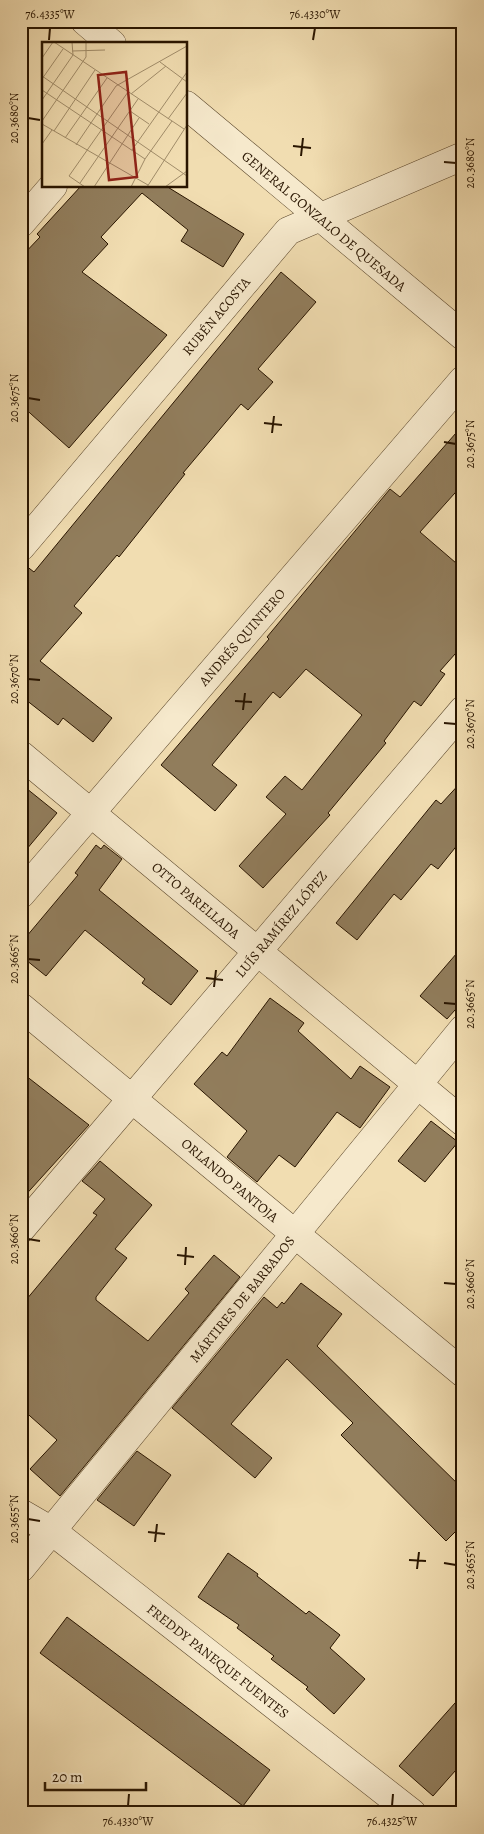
<svg xmlns="http://www.w3.org/2000/svg" width="484" height="1834" font-family="Alegreya,serif">
	<style>
		.building { fill: #917d5c; stroke: #291500 }
		.lines { fill: none; stroke-linecap: round; stroke-linejoin: round }
		.street-casing { stroke: #5b472c; stroke-width: 29 }
		.street { stroke: #f6e9cc; stroke-width: 28 }
		.ticks { fill: none; stroke: #291500; stroke-width: 2 }
		.labels { text-anchor: middle; stroke-width: 4.5; stroke-linejoin: round; paint-order: stroke }
		.street-label { font-size: 14px; fill: #291500; stroke: #f6e9cc }
		.inset-road { fill: none; stroke: #a18d6a; stroke-width: 1 }
		.view { fill: #8f2418; fill-opacity: 0.15; stroke: #8f2418; stroke-width: 2.5 }
		.inset-edge { fill: none; stroke: #291500; stroke-width: 2.5 }
		.neatline { fill: none; stroke: #291500; stroke-width: 2 }
		.ticks-label { font-size: 12px; text-anchor: middle; fill: #291500 }
	</style>
	<rect width="100%" height="100%" fill="#f1ddb1"/>
	<filter id="stains"><feTurbulence type="fractalNoise" baseFrequency=".004" numOctaves="4"/><feColorMatrix values="0 0 0 0 .2 0 0 0 0 .09 0 0 0 0 .02 0 0 0 .5 -.17"/></filter>
	<radialGradient id="worn" r=".72"><stop offset=".6" stop-color="#630" stop-opacity="0"/><stop offset="1" stop-color="#630" stop-opacity=".3"/></radialGradient>
	<!-- building -->
	<path class="building" d="M81,186H166L244,234L223,267L181,241L188,230L142,193L101,237L108,244L82,272L167,335L69,448L21,405V257L40,237L37,234Z
		M281,272L316,302L258,369L273,382L248,410L241,404L183,473L185,474L119,557L117,555L74,606L82,613L40,661L112,718L93,742L63,718L58,725L21,696V562L34,572Z
		M463,425V484L420,532L463,569V645L440,671L445,674L421,706L414,701L384,741L386,743L328,813L330,815L263,888L239,866L286,814L266,797L285,776L302,790L362,715L306,669L280,698L273,692L212,765L237,785L215,811L161,765L269,639L267,637L390,489L400,497Z
		M463,780V838L438,869L431,864L401,900L394,894L357,940L336,923L436,800L441,804Z
		M21,784L57,813L21,856Z
		M96,845L101,849L104,845L122,859L99,890L198,971L171,1005L142,983L145,979L85,930L46,976L21,956V943L78,875L75,873Z
		M463,946V1001L447,1019L420,996Z
		M270,998L304,1023L298,1031L351,1079L360,1066L390,1087L360,1128L337,1112L295,1167L279,1155L257,1182L227,1157L247,1131L194,1084L222,1052L227,1056Z
		M21,1072L89,1125L21,1200Z
		M431,1121L458,1142L425,1182L398,1161Z
		M100,1161L152,1205L115,1249L127,1258L96,1297V1300L148,1341L189,1293L185,1289L214,1255L240,1277L60,1496L30,1469L57,1440L21,1408V1306L97,1215L93,1213L105,1199L82,1181Z
		M301,1283L342,1314L317,1346L463,1489V1524L446,1541L341,1435L353,1423L287,1359L231,1424L272,1458L255,1478L172,1408L264,1297L277,1308L282,1302L284,1304Z
		M137,1451L171,1475L134,1526L97,1500Z
		M228,1553L258,1574L257,1576L306,1614L309,1611L340,1635L330,1648L365,1679L334,1714L306,1689L308,1687L271,1659L274,1656L237,1628L239,1625L198,1597Z
		M67,1617L270,1770L243,1806L40,1653Z
		M463,1694V1762L433,1796L399,1766Z"/>
	<g class="lines">
		<!-- street casing -->
		<g class="street-casing">
			<path id="street" d="M85,21L112,44
				M186,105L463,336
				M21,223L53,186
				M21,547L288,231L463,156
				M21,755L463,1122
				M21,894L463,380
				M21,1007L463,1373
				M21,1229L463,710
				M21,1513L52,1531L412,1813
				M21,1568L463,1029"/>
		</g>
		<!-- street -->
		<use href="#street" class="street"/>
	</g>
	<!-- ticks -->
	<path class="ticks" d="M49,40L50,28M313,40L315,28M28,118L40,120M293,146L311,148M301,156L303,138M444,162L456,163M28,398L40,400M264,423L282,425M272,433L274,416M444,442L456,444M28,679L40,680M235,701L252,702M243,710L245,693M444,723L456,724M28,959L40,960M206,978L223,980M214,987L216,970M444,1003L456,1004M28,1239L40,1241M177,1255L194,1257M185,1265L186,1247M444,1283L456,1284M28,1519L40,1521M148,1532L165,1534M155,1542L157,1524M409,1560L426,1561M444,1563L456,1565M417,1569L419,1552M128,1806L129,1794M392,1806L393,1794"/>
	<g class="labels">
		<!-- street labels -->
		<g class="street-label">
			<text transform="translate(324 221) rotate(40)" y="5">GENERAL GONZALO DE QUESADA</text>
			<text transform="translate(216 316) rotate(-50)" y="5">RUBÉN ACOSTA</text>
			<text transform="translate(242 637) rotate(-49)" y="5">ANDRÉS QUINTERO</text>
			<text transform="translate(196 900) rotate(40)" y="5">OTTO PARELLADA</text>
			<text transform="translate(281 924) rotate(-50)" y="5">LUÍS RAMÍREZ LÓPEZ</text>
			<text transform="translate(230 1180) rotate(40)" y="5">ORLANDO PANTOJA</text>
			<text transform="translate(242 1299) rotate(-51)" y="5">MÁRTIRES DE BARBADOS</text>
			<text transform="translate(218 1661) rotate(38)" y="5">FREDDY PANEQUE FUENTES</text>
		</g>
	</g>
	<!-- overview -->
	<g transform="translate(42 42)">
		<rect width="145" height="145" fill="#f1ddb1"/>
		<path class="inset-road" d="M12,0L142,87M30,9L63,8M0,16L11,0M118,20L145,40M0,34L145,134M0,37L21,7M0,48L103,117M89,52L124,24M0,58L31,13L30,0M88,69L107,82M126,77L145,51M0,79L44,15V0M0,82L106,143M12,89L53,28M23,96L65,36M0,102L10,88M34,103L74,44L145,4M90,108L145,30M38,141L96,57M43,145L27,134L86,50M52,145L97,76M89,145L103,117L130,79M105,145L145,83M123,145L145,129"/>
		<path class="view" d="M84,30L95,135L67,138L56,33Z"/>
		<rect width="145" height="145" class="inset-edge"/>
	</g>
	<!-- margin -->
	<rect width="484" height="1834" fill="none" stroke="#f1ddb1" stroke-width="55"/>
	<!-- scale -->
	<path d="M45 1782v8h101v-8" fill="none" stroke="#291500" stroke-width="2.5"/>
	<text x="52" y="1782" font-size="15" fill="#291500" stroke="#f6e9cc" stroke-width="4" paint-order="stroke">20 m</text>
	<rect x="28" y="28" width="428" height="1778" class="neatline"/>
	<g class="ticks-label">
		<text x="50" y="18">76.4335°W</text>
		<text x="315" y="18">76.4330°W</text>
		<text transform="translate(14 118) rotate(-90)" y="4">20.3680°N</text>
		<text transform="translate(470 163) rotate(-90)" y="4">20.3680°N</text>
		<text transform="translate(14 398) rotate(-90)" y="4">20.3675°N</text>
		<text transform="translate(470 444) rotate(-90)" y="4">20.3675°N</text>
		<text transform="translate(14 679) rotate(-90)" y="4">20.3670°N</text>
		<text transform="translate(470 724) rotate(-90)" y="4">20.3670°N</text>
		<text transform="translate(14 959) rotate(-90)" y="4">20.3665°N</text>
		<text transform="translate(470 1004) rotate(-90)" y="4">20.3665°N</text>
		<text transform="translate(14 1239) rotate(-90)" y="4">20.3660°N</text>
		<text transform="translate(470 1284) rotate(-90)" y="4">20.3660°N</text>
		<text transform="translate(14 1519) rotate(-90)" y="4">20.3655°N</text>
		<text transform="translate(470 1565) rotate(-90)" y="4">20.3655°N</text>
		<text x="128" y="1825">76.4330°W</text>
		<text x="392" y="1825">76.4325°W</text>
	</g>
	<rect width="100%" height="100%" filter="url(#stains)"/>
	<rect width="100%" height="100%" fill="url(#worn)"/>
</svg>
